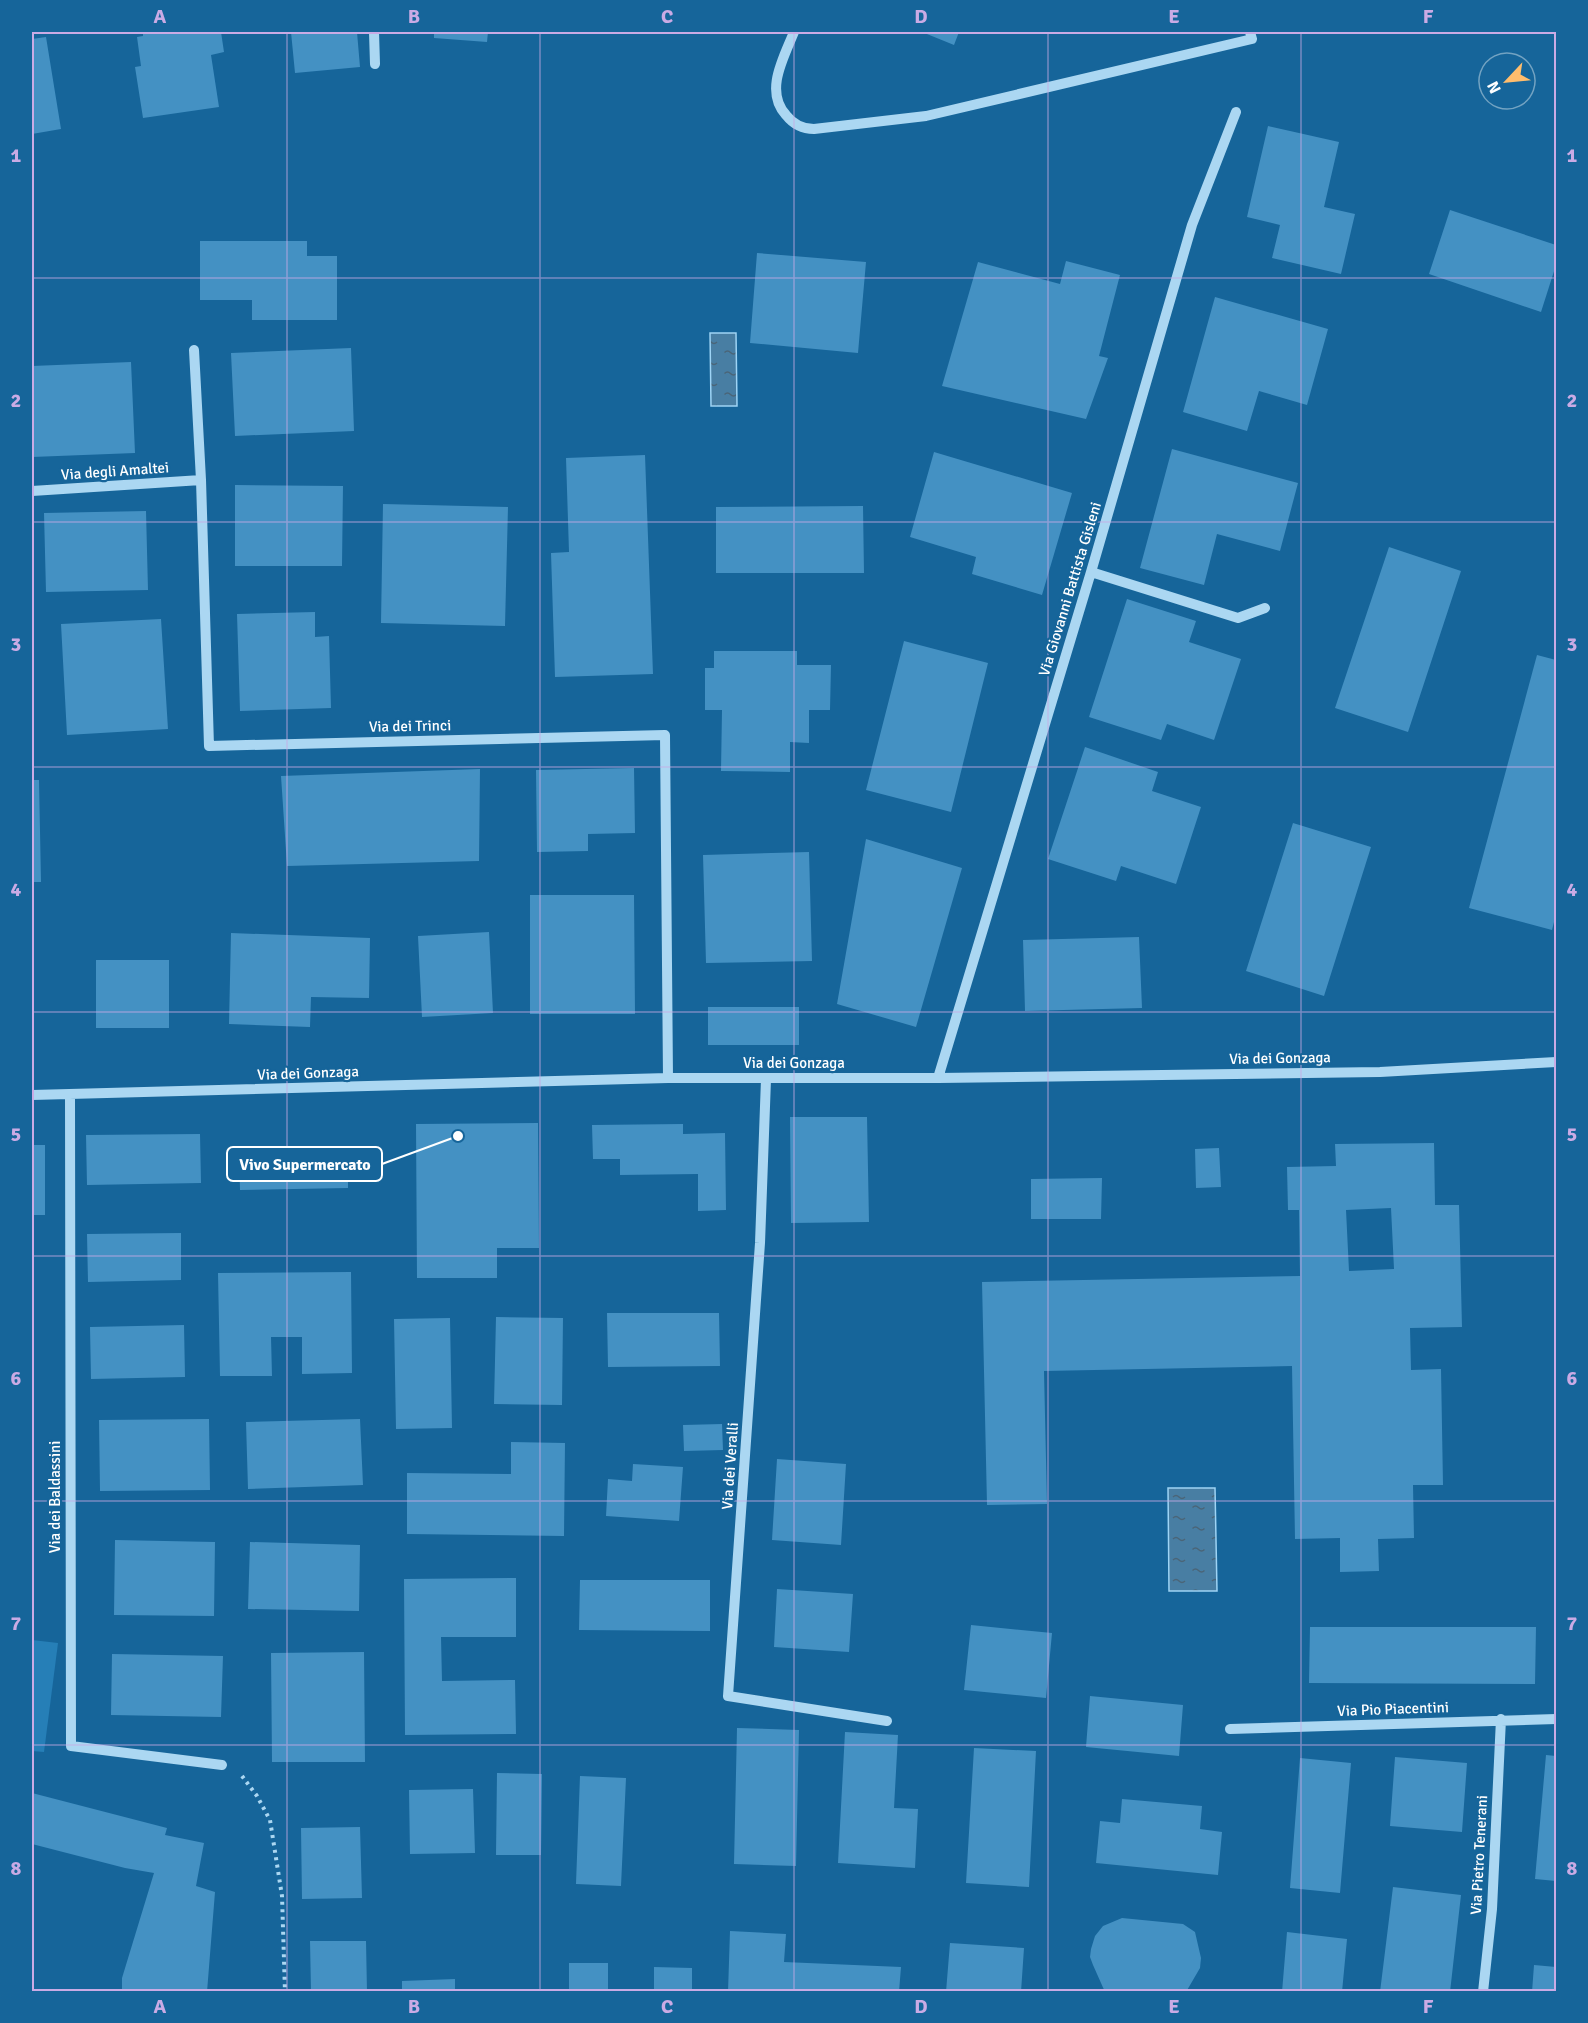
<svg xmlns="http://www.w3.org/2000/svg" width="1588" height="2023" font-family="Signika,sans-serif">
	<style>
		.green { fill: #267fb7 }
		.water { fill: url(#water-ripples); stroke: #9ed4f5; stroke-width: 1.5 }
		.building { fill: #4491c3; fill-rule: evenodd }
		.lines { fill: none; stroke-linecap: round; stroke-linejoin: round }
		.path { stroke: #abd7f2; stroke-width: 4; stroke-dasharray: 3 4.5; stroke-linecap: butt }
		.minor { stroke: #abd7f2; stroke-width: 10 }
		.grid { fill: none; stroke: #caabe5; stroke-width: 1.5; stroke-opacity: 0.55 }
		.labels { text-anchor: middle; stroke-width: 4.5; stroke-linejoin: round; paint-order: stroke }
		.street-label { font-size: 15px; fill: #fff; stroke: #16659a }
		.leader { fill: none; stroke: #fff; stroke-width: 2 }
		.callout-dot { fill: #fff; stroke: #16659a; stroke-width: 2 }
		.callout { fill: #16659a; stroke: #fff; stroke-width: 2 }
		.callout-label { font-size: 16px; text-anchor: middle; font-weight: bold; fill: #fff }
		.neatline { fill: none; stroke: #caabe5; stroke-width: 2 }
		.grid-label { font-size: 20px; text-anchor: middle; font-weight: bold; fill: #caabe5 }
	</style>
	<defs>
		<pattern id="water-ripples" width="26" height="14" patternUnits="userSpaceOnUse" patternTransform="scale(1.5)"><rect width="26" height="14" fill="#487ea3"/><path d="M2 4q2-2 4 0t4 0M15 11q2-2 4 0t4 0" fill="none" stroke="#4a6578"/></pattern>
	</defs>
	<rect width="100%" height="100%" fill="#16659a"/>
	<!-- green -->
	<path class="green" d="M32,1640L58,1643L44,1752L32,1751Z"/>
	<!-- water -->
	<path class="water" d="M710,333H736L737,406H711Z
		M1168,1488H1215L1217,1591H1169Z"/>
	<!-- building -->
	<path class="building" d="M143,32H221L224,52L211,55L219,107L143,118L135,67L141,66L137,37L143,36Z
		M291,32H357L360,67L295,73Z
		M434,32H488L487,42L434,38Z
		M922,32H959L954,45Z
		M46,37L61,129L32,134V39Z
		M1268,126L1339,142L1324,207L1355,214L1341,274L1272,258L1280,225L1247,217Z
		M1450,210L1556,245V265L1541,312L1429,274Z
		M200,241H307V256H337V320H252V300H200Z
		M757,253L866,262L858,353L750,343Z
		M1066,261L1120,275L1099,356L1108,358L1086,419L942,386L978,262L1060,284Z
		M1215,297L1328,329L1307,405L1259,391L1247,431L1183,412Z
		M351,348L354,431L235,436L231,353Z
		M131,362L135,453L32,457V366Z
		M1172,449L1298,483L1280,551L1217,534L1204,585L1140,568Z
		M934,452L1072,493L1042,595L972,574L976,557L910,537Z
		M645,455L653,674L555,677L551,553L569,552L566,458Z
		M235,485L343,486L342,566H235Z
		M383,504L508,507L505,626L381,623Z
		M863,506L864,573H716V507Z
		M146,511L148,590L46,592L44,513Z
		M1389,547L1461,571L1408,732L1335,708Z
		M1127,599L1196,621L1189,642L1241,659L1214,740L1167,724L1161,740L1089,717Z
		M315,612V637L329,636L331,708L240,711L237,614Z
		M161,619L168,729L67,735L61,624Z
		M904,641L988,663L951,812L866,790Z
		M714,651H797V665H831L830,710H809V743L790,742V772L721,771L722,710H705V668H714Z
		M1537,655L1556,660V914L1552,930L1469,908Z
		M1085,747L1158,772L1152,791L1201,807L1176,884L1121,866L1116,881L1048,859Z
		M634,768L635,833L588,834V851L537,852L536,770Z
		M480,769L479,861L287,866L281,776Z
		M32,780H39L41,882H32Z
		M1293,823L1371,847L1324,996L1246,971Z
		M866,839L962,868L916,1027L837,1004Z
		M809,852L812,961L706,963L703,855Z
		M530,895H634L635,1014H530Z
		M489,932L493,1013L422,1017L418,936Z
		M231,933L370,938L369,998L311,997L310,1027L229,1024Z
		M1139,937L1142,1008L1025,1011L1023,940Z
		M96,960H169V1028H96Z
		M708,1007H799V1045H708Z
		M790,1117H867L869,1222L791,1223Z
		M538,1123L539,1248H497V1278H417L416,1124Z
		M683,1124V1134L725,1133L726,1210L698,1211V1174L620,1175V1159H593L592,1125Z
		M200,1134L201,1183L87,1185L86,1135Z
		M1434,1143L1435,1205H1459L1462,1327L1410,1328L1411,1370L1441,1369L1443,1485H1413L1414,1538L1378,1539L1379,1571L1340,1572V1538L1295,1539L1292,1366L1044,1371L1047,1504L987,1505L982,1282L1300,1276L1299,1210H1288L1287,1167L1336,1166L1335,1144ZM1391,1208L1394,1269L1349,1271L1346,1210Z
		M32,1145H45V1215H32Z
		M1219,1148L1221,1187L1196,1188L1195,1149Z
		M348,1149V1188L240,1190L239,1151Z
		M1102,1178L1101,1219H1031V1179Z
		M181,1233V1280L88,1282L87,1234Z
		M351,1272L352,1373L302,1374V1337H271L272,1376H220L218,1273Z
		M607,1313H719L720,1366L608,1367Z
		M496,1317L563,1318L562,1405L494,1404Z
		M450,1318L452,1428L396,1429L394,1319Z
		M184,1325L185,1377L91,1379L90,1327Z
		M209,1419L210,1490L100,1491L99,1420Z
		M360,1419L363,1485L248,1489L246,1422Z
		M722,1424L723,1450L684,1451L683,1425Z
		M511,1442L565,1443L564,1536L407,1534V1473L511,1474Z
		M777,1459L846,1464L841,1545L772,1540Z
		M633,1464L683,1467L679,1521L606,1516L608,1479L632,1481Z
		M115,1540L215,1542L214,1616L114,1615Z
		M250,1542L360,1545L359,1611L248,1609Z
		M516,1578V1637H441L442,1681L515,1680L516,1734L405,1735L404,1579Z
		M580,1580H710V1631L579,1630Z
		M777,1589L853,1594L849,1652L774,1647Z
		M971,1625L1052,1633L1046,1698L964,1690Z
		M1310,1627H1536L1535,1684L1309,1683Z
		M364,1652L365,1762H272L271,1653Z
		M112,1654L223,1656L221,1717L111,1715Z
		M1090,1696L1183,1705L1179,1756L1086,1747Z
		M737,1728L799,1730L796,1866L734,1864Z
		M845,1732L898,1735L894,1808L918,1809L915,1868L838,1863Z
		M974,1748L1036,1751L1029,1887L966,1883Z
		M1546,1755L1556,1756V1881L1535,1879Z
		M1395,1757L1467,1763L1462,1832L1390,1826Z
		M1300,1758L1351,1763L1340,1893L1290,1888Z
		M497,1773L542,1774L541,1855H496Z
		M580,1776L626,1778L621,1886L576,1884Z
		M473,1789L475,1853L410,1854L409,1790Z
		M32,1793L167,1828L165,1835L204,1843L196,1886L215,1892L207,1992H122V1978L154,1873L125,1868L32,1844Z
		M1122,1799L1202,1806L1200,1829L1222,1832L1218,1875L1096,1863L1100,1821L1120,1823Z
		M360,1827L362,1898L302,1899L301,1828Z
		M1393,1887L1461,1895L1450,1992H1380Z
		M1122,1918L1183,1924L1195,1932L1201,1958L1200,1968L1186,1992H1105L1093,1965L1090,1957L1091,1949L1095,1936L1103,1926Z
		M730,1931L786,1934L784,1962L901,1967L899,1992H728Z
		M1287,1932L1347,1939L1342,1992H1282Z
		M310,1941H366L367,1992H311Z
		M950,1943L1024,1948L1021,1992H946Z
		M569,1963H608V1992H569Z
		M1534,1965L1556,1967V1992H1532Z
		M654,1967L692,1968V1992H654Z
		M455,1979V1992H402V1981Z"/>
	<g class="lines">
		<!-- path -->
		<path class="path" d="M242,1776L257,1796L270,1820L282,1896L285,1992"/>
		<!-- minor -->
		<path class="minor" d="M374,32L375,64
			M794,32C784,57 764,91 786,115C793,124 803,129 814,129L926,116L1252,39L1250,32
			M194,350L201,480L209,746L665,735L668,1078
			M32,491L201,480
			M1091,572L1238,618L1265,608
			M938,1078L1091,572L1192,225L1236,112
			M766,1079L760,1243L728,1696L887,1721
			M32,1095L668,1078H938L1380,1072L1556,1062
			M70,1095L71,1746L222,1765
			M1230,1729L1556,1719
			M1483,1992L1492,1909L1501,1719"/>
	</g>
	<!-- grid -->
	<path class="grid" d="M287,32V1992M540,32V1992M794,32V1992M1048,32V1992M1301,32V1992M32,278H1556M32,522H1556M32,767H1556M32,1012H1556M32,1256H1556M32,1501H1556M32,1745H1556"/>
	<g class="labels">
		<!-- street labels -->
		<g class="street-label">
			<text transform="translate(115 471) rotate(-4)" y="5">Via degli Amaltei</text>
			<text transform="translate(1070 589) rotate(-73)" y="5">Via Giovanni Battista Gisleni</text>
			<text transform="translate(410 726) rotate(-1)" y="5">Via dei Trinci</text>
			<text transform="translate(1280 1058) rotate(-1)" y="5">Via dei Gonzaga</text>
			<text x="794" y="1068">Via dei Gonzaga</text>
			<text transform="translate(308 1073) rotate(-2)" y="5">Via dei Gonzaga</text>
			<text transform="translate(730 1466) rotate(-86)" y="5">Via dei Veralli</text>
			<text transform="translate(55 1497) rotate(-90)" y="5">Via dei Baldassini</text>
			<text transform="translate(1393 1709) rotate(-2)" y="5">Via Pio Piacentini</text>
			<text transform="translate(1479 1855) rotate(-87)" y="5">Via Pietro Tenerani</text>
		</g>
	</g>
	<!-- callouts -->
	<path class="leader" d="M458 1136L382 1164"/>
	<circle class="callout-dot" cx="458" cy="1136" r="6"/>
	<rect class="callout" x="227" y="1147" width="155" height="34" rx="6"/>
	<g class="callout-label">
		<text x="305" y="1170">Vivo Supermercato</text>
	</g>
	<!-- border -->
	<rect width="1588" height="2023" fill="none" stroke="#16659a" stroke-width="66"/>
	<!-- north arrow -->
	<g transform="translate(1507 81) rotate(244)"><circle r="28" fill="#16659a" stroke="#73a3c2" stroke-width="1.5"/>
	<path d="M0-4.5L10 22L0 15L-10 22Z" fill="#ffbd6d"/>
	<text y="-9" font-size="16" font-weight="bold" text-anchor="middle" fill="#ffffff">N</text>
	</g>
	<rect x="33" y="33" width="1522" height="1957" class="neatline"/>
	<g class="grid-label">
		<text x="160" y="23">A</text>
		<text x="414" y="23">B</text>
		<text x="667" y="23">C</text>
		<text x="921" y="23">D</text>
		<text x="1174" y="23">E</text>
		<text x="1428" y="23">F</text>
		<text x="16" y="162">1</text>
		<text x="1572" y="162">1</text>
		<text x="16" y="407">2</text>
		<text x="1572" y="407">2</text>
		<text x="16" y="651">3</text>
		<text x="1572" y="651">3</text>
		<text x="16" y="896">4</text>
		<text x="1572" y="896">4</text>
		<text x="16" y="1141">5</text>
		<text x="1572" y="1141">5</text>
		<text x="16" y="1385">6</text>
		<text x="1572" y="1385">6</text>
		<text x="16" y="1630">7</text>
		<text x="1572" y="1630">7</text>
		<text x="16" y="1875">8</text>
		<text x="1572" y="1875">8</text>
		<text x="160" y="2013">A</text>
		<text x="414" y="2013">B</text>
		<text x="667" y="2013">C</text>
		<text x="921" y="2013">D</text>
		<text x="1174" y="2013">E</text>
		<text x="1428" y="2013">F</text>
	</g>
</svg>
